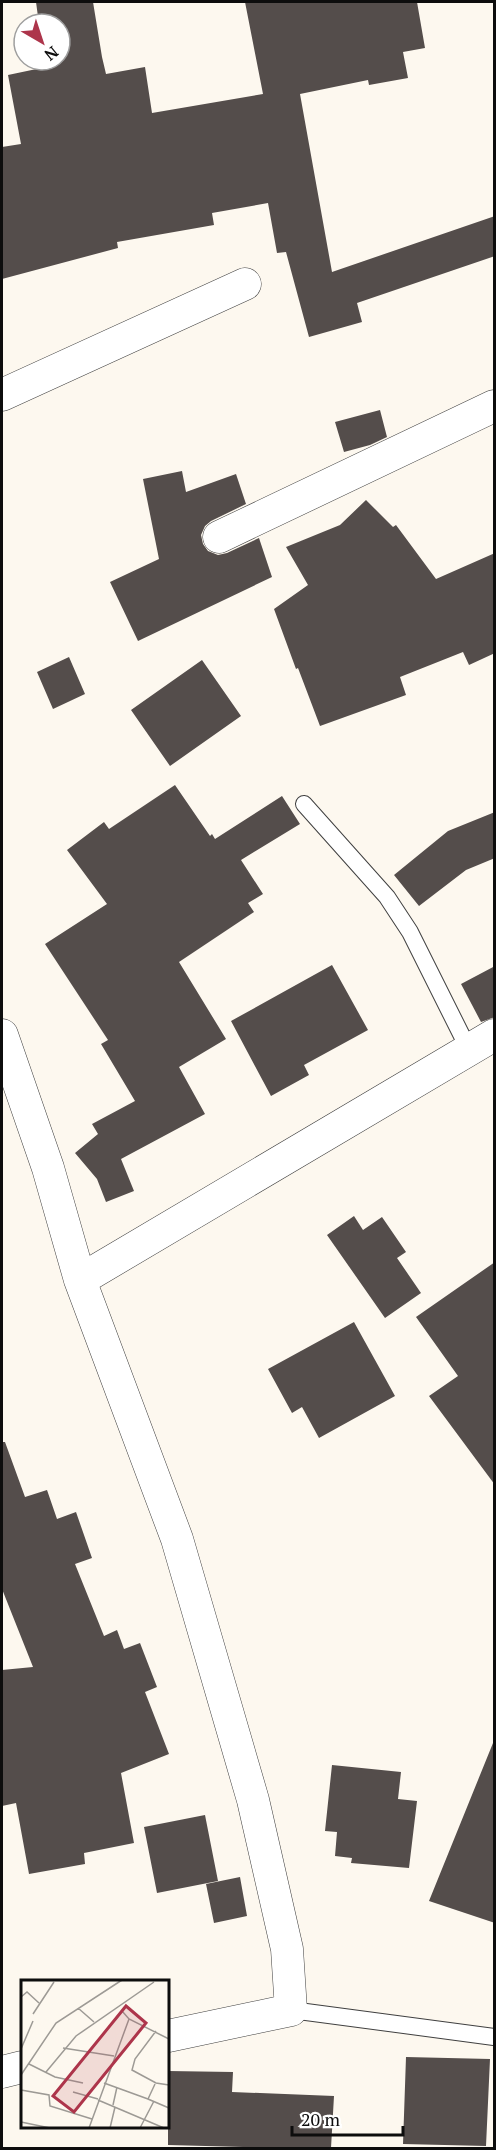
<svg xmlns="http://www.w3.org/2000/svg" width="496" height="2150" font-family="'PT Serif',serif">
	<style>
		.building { fill: #544d4b }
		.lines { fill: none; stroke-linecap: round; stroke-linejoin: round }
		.service-casing { stroke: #404040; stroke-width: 18 }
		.minor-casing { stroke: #404040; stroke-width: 33 }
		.service { stroke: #fff; stroke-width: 16 }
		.minor { stroke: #fff; stroke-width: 32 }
		.inset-road { fill: none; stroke: #9d9a95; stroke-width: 1.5 }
		.view { fill: #ad354b; fill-opacity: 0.15; stroke: #ad354b; stroke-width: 3 }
		.inset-edge { fill: none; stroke: #0d0d0d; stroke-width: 3 }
	</style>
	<rect width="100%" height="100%" fill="#fdf8ef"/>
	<!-- building -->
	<path class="building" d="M36,2H93L102,57L106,74L145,67L152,113L263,94L245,2H417L425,48L403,52L408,78L369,85L368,80L300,94L332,272L495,216V256L357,303L362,322L309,337L286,252L277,253L268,203L212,213L214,225L117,242L118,248L2,279V147L21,144L8,75L46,67L45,60H60V24H39Z
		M380,410L387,437L370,445L344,452L335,422Z
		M182,471L186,492L236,474L246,504L211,521L205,526L201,535L203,544L208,551L218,555L227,553L259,538L272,577L138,641L110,582L159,559L143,479Z
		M366,500L393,527L396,525L436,579L495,553V653L469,665L463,652L400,677L406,695L320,726L298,668L296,669L274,609L308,585L286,547L340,525Z
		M69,657L85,694L53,709L37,672Z
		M202,660L241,716L170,766L131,710Z
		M175,785L210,836L212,834L215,839L282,796L300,824L241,860L263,894L248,903L254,912L179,962L226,1039L179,1067L205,1114L121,1159L134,1191L106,1202L97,1179L75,1153L98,1134L92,1124L135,1101L101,1044L108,1040L45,944L107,904L67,850L104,822L109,829Z
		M495,812V858L466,870L419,906L394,875L448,831Z
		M332,965L368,1030L304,1065L309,1075L271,1096L231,1021Z
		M495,966V1017L481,1022L461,984Z
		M354,1216L363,1230L382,1217L406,1252L397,1258L421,1293L385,1318L327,1235Z
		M495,1262V1485L429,1396L458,1376L416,1317Z
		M354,1322L395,1396L319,1438L302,1407L292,1413L268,1369Z
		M2,1442H5L25,1497L47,1490L57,1519L76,1512L92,1558L75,1564L104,1636L117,1630L124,1649L140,1643L157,1687L145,1692L169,1754L121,1773L134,1843L84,1853L85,1864L29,1874L16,1803L2,1806V1670L33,1667L2,1589Z
		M493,1743H495V1923L429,1901Z
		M332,1765L401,1772L398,1799L417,1801L409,1868L351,1863L352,1858L335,1856L337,1832L325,1831Z
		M205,1815L218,1881L157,1893L144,1827Z
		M240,1877L247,1916L214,1923L206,1884Z
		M406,2057L490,2059L486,2146L403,2144Z
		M168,2071L233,2072L232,2092L334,2096L331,2148H243V2147L168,2145Z"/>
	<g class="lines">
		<!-- service casing -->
		<g class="service-casing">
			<path id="service" d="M304,804L387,897L410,932L469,1050
				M291,2010L494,2037"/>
		</g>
		<!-- minor casing -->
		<g class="minor-casing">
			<path id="minor" d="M2,395L245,284
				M219,537L494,406
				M2,1035L48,1168L80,1280L177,1539L253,1800L287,1949L291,2010L168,2036
				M80,1280L494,1035
				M2,2072L22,2067"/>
		</g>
		<!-- service -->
		<use href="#service" class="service"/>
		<!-- minor -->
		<use href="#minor" class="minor"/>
	</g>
	<!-- overview -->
	<g transform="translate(21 1980)">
		<rect width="148" height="148" fill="#fdf8ef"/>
		<path class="inset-road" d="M0,17L6,12L18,23M57,28L73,42M101,31L108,39L148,59M12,34L33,2M135,51L114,79L111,90L135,103L148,105M42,68L93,76M0,69L12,41M8,84L34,97L62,103M25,92L55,56L133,2M0,95L35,43L101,0M83,103L127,119M134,104L127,119L148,128M0,110L28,115L29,126L71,139M52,112L77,119M77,120L143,148M92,125L96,107M0,142L29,148M68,148L108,39M89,148L94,127M119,148L133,121"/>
		<path class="view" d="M105,26L125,43L53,132L32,116Z"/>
		<rect width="148" height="148" class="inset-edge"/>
	</g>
	<!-- border -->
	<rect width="496" height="2150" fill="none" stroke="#0d0d0d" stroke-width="6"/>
	<!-- north arrow -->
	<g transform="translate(42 42) rotate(141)"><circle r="28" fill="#ffffff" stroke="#9e9e9e" stroke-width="1.5"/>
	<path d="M0-4.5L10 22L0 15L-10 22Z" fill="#ad354b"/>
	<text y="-9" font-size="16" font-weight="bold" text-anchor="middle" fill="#0d0d0d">N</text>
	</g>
	<!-- scale -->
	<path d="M292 2126v9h111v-9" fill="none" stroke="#0d0d0d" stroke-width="3"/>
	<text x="301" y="2126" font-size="18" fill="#0d0d0d" stroke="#ffffff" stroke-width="4.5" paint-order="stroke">20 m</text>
</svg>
